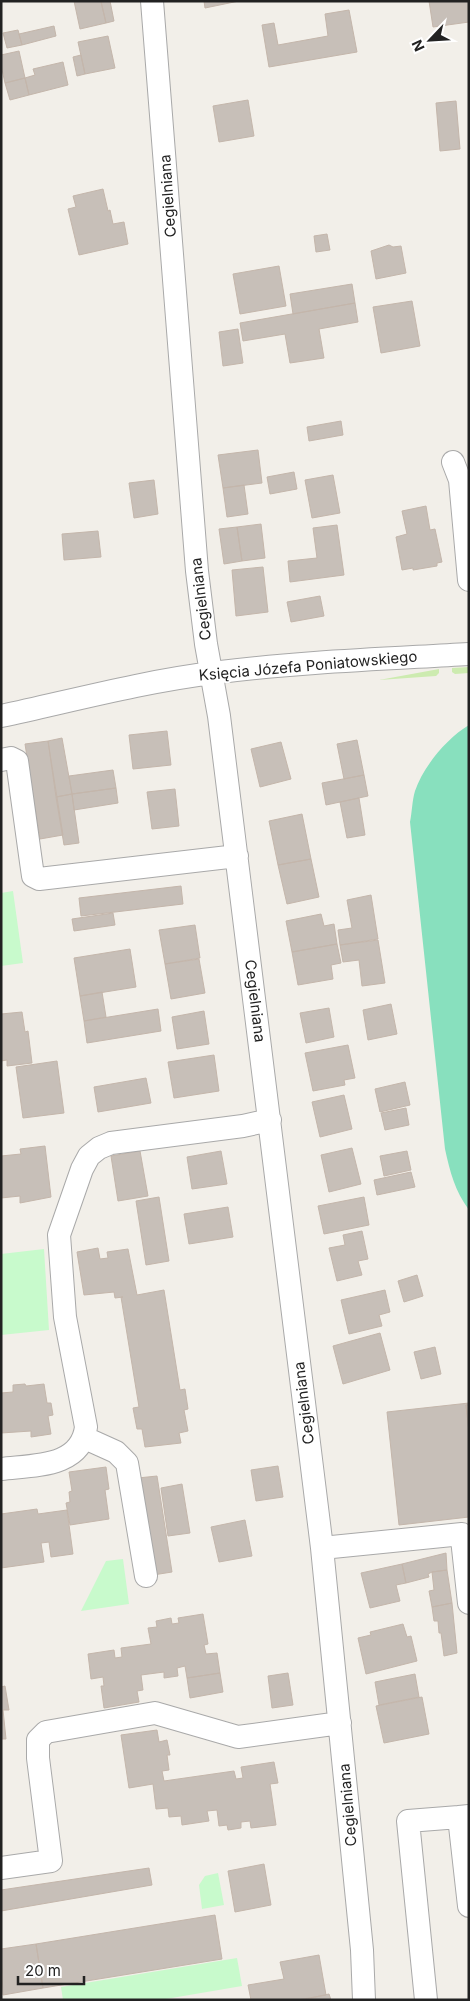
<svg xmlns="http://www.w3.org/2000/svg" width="470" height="2001" font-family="Inter,sans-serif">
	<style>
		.grass { fill: #cdebb0 }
		.park { fill: #c8facc }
		.pitch { fill: #88e0be }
		.building { fill: #c7bfb8; stroke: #c4b6ab }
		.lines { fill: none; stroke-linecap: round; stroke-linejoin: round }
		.minor-casing { stroke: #a9a9a9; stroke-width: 24 }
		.minor { stroke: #fff; stroke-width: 22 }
		.labels { text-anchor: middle; stroke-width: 4; stroke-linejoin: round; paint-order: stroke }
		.street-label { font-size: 15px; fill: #222; stroke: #fff }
	</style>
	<rect width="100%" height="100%" fill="#f2efe9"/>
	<!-- grass -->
	<path class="grass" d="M469,667V673L455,674L452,672V668Z
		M439,669V673L436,676L379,680Z"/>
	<!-- park -->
	<path class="park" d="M13,891L23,963L1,966V893Z
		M44,1249L49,1330L1,1335V1254Z
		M123,1559L129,1604L81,1611L106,1561Z
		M218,1873L224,1905L202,1909L199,1885L205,1876Z
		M237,1958L242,1986L160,2000H63L61,1987Z"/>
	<!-- pitch -->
	<path class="pitch" d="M469,725V1210C455,1191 450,1172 445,1149L410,822C412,813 412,801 415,791C423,767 447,738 469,725Z"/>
	<!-- building -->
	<path class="building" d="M74,1H101L106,23L80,29Z
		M110,1L114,21L106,23L101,2Z
		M204,1H239L205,8Z
		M429,1H469V22L433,27Z
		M349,10L357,52L269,67L262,25L274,23L278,45L328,36L325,14Z
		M54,26L56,36L22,45L19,34Z
		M18,30L22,45L7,48L3,33Z
		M108,36L115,68L85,74L78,42Z
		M19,51L25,78L5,83L1,65V55Z
		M81,55L85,74L77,76L73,57Z
		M63,62L68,85L29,95L25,78L35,75L33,69Z
		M25,78L29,95L10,100L5,83Z
		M248,100L254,136L219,142L213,106Z
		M456,101L460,149L440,151L436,103Z
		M103,189L108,211L110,210L113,224L124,222L128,244L79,255L68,209L76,207L73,196Z
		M327,234L330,250L316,252L314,236Z
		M389,245L393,247L401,246L406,273L376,279L371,251Z
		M279,266L286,306L240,314L233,274Z
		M352,284L355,303L293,314L290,294Z
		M412,301L420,346L381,353L373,307Z
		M355,303L358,322L319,329L324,358L290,363L285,334L243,341L240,323Z
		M238,329L243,363L223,366L219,332Z
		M341,421L343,435L309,441L307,427Z
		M258,450L262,483L223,488L218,455Z
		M294,472L297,489L270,494L267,477Z
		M333,475L340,513L312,518L305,480Z
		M154,480L158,514L134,518L129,483Z
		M244,485L248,514L227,517L223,488Z
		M426,506L430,530L435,529L442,562L437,563V566L413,570V568L402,570L396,537L407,534L402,511Z
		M261,524L265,558L242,561L237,527Z
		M337,525L344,575L290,582L288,561L317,558L313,528Z
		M237,527L242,561L224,564L219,529Z
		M98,531L101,557L64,560L62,534Z
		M263,567L268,612L236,616L232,570Z
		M320,596L324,616L291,622L287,602Z
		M167,731L171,765L133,769L129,735Z
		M62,738L72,794L56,797L48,741Z
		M357,740L364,775L344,779L337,744Z
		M48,741L63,835L40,839L25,744Z
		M281,742L291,779L260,787L251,749Z
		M113,770L116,788L72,794L69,776Z
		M364,775L368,796L326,805L322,783Z
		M116,788L118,803L74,810L72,794Z
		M175,789L179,826L152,829L147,792Z
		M72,794L79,843L64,845L56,797Z
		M359,798L365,835L347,838L340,802Z
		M302,814L311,859L278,865L269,821Z
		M311,859L319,897L287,904L278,865Z
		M181,886L183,904L81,916L79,898Z
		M371,895L378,939L340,945L338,930L352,928L347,900Z
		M113,913L115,925L74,931L72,919Z
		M321,914L324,926L334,924L337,944L292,952L286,921Z
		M195,925L200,958L165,964L159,930Z
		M378,940L385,983L362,986L359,960L343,962L340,945Z
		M337,944L341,963L331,965L333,979L298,985L292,952Z
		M130,949L136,987L80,996L74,958Z
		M199,959L205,993L171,999L165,964Z
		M102,992L106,1017L84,1021L80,996Z
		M391,1004L397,1034L368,1040L363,1010Z
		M329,1008L334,1037L306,1043L300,1013Z
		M158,1009L161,1031L87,1043L84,1021Z
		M204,1011L209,1044L177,1049L172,1017Z
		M22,1012L25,1032L28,1031L32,1063L7,1066V1060L1,1061V1014Z
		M348,1045L355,1078L344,1080L345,1085L313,1091L305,1053Z
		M214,1055L219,1091L174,1098L168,1062Z
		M57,1061L64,1113L23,1118L16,1067Z
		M146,1078L151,1103L98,1112L94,1087Z
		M405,1082L410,1105L380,1112L375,1089Z
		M344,1095L352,1129L320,1137L312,1102Z
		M406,1108L409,1125L385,1130L381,1113Z
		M45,1146L51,1197L20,1203V1196L1,1198V1156L21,1154L20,1149Z
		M352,1148L361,1184L329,1192L321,1155Z
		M140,1151L148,1196L118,1201L111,1156Z
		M221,1151L227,1184L192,1189L187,1157Z
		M407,1151L411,1170L384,1176L380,1156Z
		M411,1172L415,1187L377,1195L374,1180Z
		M159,1197L169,1261L146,1265L136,1201Z
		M364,1197L369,1225L324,1234L318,1206Z
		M228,1207L233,1237L189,1244L184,1214Z
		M362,1231L368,1259L358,1261L362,1275L337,1281L329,1248L345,1245L343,1235Z
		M98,1248L100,1259L108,1258L107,1252L128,1249L137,1295L164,1290L180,1390L185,1389L188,1409L184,1410L188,1431L179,1433L181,1443L145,1447L142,1429H137L133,1408L139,1407L121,1297H123L115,1298L114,1292L84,1295L77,1252Z
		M417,1275L423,1296L404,1302L398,1281Z
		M385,1290L390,1312L379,1315L382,1326L349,1334L341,1300Z
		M380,1333L390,1370L343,1384L333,1346Z
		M435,1347L441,1374L421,1379L414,1352Z
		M25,1384L26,1386L44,1384L47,1403H51L53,1415L48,1416L51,1434L31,1437V1431L1,1433V1393L13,1392V1385Z
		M469,1403V1405H466L469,1431V1517L399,1525L387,1412Z
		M466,1405H469V1431Z
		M278,1466L283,1497L256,1501L251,1470Z
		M106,1467L109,1489L105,1490L109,1519L70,1525L66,1503L70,1502L69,1492L72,1491L69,1472Z
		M157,1476L172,1572L153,1575L138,1478Z
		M182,1484L190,1533L168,1536L161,1488Z
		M37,1509L38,1514L67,1510L73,1554L51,1557L49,1542L41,1543L44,1562L1,1568V1514Z
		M245,1520L252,1556L219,1562L211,1527Z
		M446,1553L447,1570L432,1572L428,1574L429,1577L406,1583L402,1564Z
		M402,1564L406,1583L396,1585L400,1601L370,1608L361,1573Z
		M447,1570L452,1603L432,1607L429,1591L434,1590L432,1572Z
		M452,1603L457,1653L444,1656L441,1633H439L438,1621H434L432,1607Z
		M203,1614L208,1644L204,1645L206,1654L217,1653L220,1673L187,1678L185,1666L177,1668L178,1676L164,1678V1672L141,1675L143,1690L137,1691L139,1702L104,1708L101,1686H104L103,1677L91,1679L88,1654L114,1650L115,1658L122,1657L121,1648L151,1644L148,1628L157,1627L156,1621L171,1618L172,1624L179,1623L178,1618Z
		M403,1624L407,1637L411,1636L417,1661L366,1674L358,1638L371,1635L370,1632Z
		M220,1673L223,1692L190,1698L187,1678Z
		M288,1673L293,1705L272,1708L268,1676Z
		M415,1674L419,1697L379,1705L375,1682Z
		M5,1686L9,1710H3L6,1739H1V1687Z
		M422,1697L429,1734L384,1743L376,1706Z
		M157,1730L159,1742L167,1740L170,1755H167L169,1770L162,1771L164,1781L234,1771L236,1779L243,1778L241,1767L274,1762L278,1783L270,1784L276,1825L251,1828L250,1821L241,1822V1828L228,1830L227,1825L219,1826L217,1810L207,1811L209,1821L182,1825L181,1816L169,1817L168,1808L156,1809L153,1784L129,1788L121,1735Z
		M264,1864L271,1905L235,1912L228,1871Z
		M149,1868L152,1885L1,1911V1890Z
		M215,1915L222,1959L43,1988L36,1944Z
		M36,1944L43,1988L3,1995L1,1949Z
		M319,1955L326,1995L298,2000H251L248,1985L284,1979L280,1962Z
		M329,1994L331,2000H302Z"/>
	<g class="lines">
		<!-- minor casing -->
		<g class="minor-casing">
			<path id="minor" d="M152,1L197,571L206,644L219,716L322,1548L362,1950L364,2000
				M453,462L460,480L469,580
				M1,716C71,701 141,682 212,673C297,662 383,659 469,654
				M1,760L11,758L17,761L31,862L33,876L39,879L237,856
				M85,1438L116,1452L127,1463L146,1576
				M1,1469C33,1465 81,1468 86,1427L65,1317L59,1235L82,1169L89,1156L99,1148L111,1143L243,1126L270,1120
				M462,1539L469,1603
				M322,1548L462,1534V1539H469
				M469,1816L459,1817L469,1906
				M1,1868L51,1861L38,1758V1740L46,1732L155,1713L238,1737L340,1723
				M426,2000L408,1821L459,1817"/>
		</g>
		<!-- minor -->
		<use href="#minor" class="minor"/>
	</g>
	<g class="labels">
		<!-- street labels -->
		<g class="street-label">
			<text transform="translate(168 196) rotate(-94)" y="5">Cegielniana</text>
			<text transform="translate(201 599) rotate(-97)" y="5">Cegielniana</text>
			<text transform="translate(308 666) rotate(-5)" y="5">Księcia Józefa Poniatowskiego</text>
			<text transform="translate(255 1001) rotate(83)" y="5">Cegielniana</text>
			<text transform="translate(304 1403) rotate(-97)" y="5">Cegielniana</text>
			<text transform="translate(348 1805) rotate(-95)" y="5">Cegielniana</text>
		</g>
	</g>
	<!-- border -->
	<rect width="470" height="2001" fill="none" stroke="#222222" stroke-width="5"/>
	<!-- north arrow -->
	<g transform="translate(430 40) rotate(245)" stroke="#ffffff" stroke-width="4" paint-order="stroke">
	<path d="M0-4L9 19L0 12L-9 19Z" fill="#222222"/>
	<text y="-8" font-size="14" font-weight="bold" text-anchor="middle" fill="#222222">N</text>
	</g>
	<!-- scale -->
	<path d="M18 1976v8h66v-8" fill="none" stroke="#222222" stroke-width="2.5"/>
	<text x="25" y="1976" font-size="15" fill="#222222" stroke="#ffffff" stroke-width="4" paint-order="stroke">20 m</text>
</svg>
